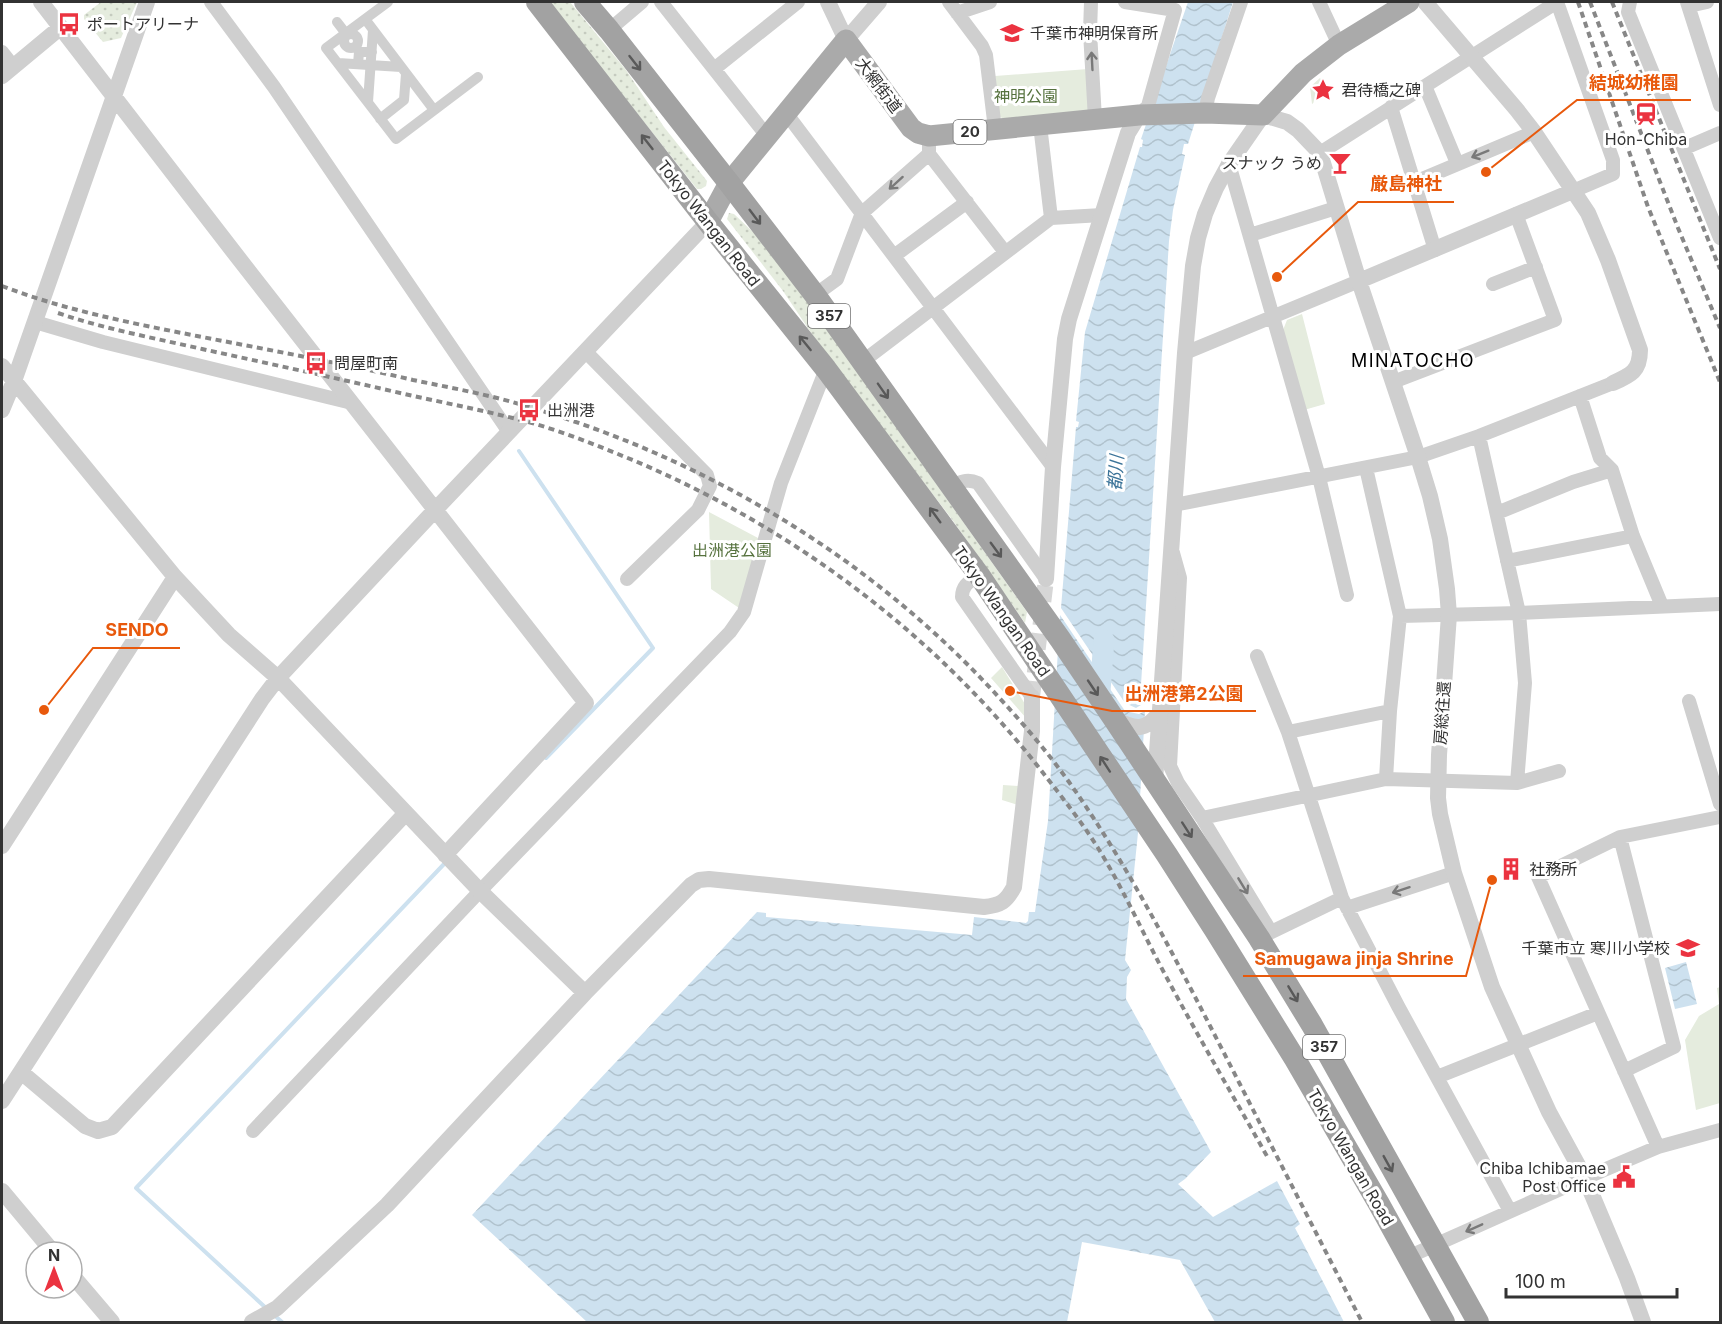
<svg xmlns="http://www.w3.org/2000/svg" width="1722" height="1324" font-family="Inter,'Noto Sans JP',sans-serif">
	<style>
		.grass { fill: url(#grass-dots) }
		.park { fill: #e5ecde }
		.water { fill: url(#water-waves) }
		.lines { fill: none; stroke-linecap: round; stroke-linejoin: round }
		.stream { stroke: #cde1ef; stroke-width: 4 }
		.river { stroke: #cde1ef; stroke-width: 21 }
		.tertiary-tunnel { stroke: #d6d6d6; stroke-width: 16; stroke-dasharray: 16 8; stroke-linecap: butt }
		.pedestrian { stroke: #cfcfcf; stroke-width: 10 }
		.minor { stroke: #cfcfcf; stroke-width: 14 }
		.tertiary { stroke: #cfcfcf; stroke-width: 16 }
		.primary { stroke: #aaa; stroke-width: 21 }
		.trunk { stroke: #a2a2a2; stroke-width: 22 }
		.rail { stroke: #878787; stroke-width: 4; stroke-dasharray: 6 4.5; stroke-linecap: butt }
		.oneway { stroke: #797979 }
		.oneway2 { stroke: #595959 }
		.labels { text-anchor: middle; stroke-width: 6; stroke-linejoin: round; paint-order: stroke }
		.shield { fill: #fff; stroke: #707070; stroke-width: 1.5 }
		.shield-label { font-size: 15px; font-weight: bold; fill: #323232 }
		.poi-label { font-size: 16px; fill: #323232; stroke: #fff; text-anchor: start }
		.street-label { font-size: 16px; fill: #323232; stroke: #fff }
		.park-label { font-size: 16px; fill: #55713d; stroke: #fff }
		.neighbourhood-label { font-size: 18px; letter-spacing: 1.5px; fill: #000; stroke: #fff }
		.water-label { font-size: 18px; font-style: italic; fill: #3c7499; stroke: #fff }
		.leader { fill: none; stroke: #e8590c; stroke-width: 2 }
		.callout-dot { fill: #e8590c; stroke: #fff; stroke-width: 2 }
		.callout-label { font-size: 18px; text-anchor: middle; font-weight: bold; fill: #e8590c; stroke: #fff; stroke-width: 6; stroke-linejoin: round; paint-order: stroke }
	</style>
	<defs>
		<pattern id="grass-dots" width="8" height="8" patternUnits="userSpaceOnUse" patternTransform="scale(1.5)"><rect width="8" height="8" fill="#e5ecde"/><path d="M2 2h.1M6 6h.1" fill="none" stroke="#c5cbbf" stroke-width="1.8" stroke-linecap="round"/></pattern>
		<pattern id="water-waves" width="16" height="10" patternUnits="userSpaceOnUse" patternTransform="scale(1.5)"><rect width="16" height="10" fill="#cde1ef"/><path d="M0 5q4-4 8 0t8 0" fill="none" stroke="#b0c2cd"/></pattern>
	</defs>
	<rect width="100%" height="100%" fill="#fff"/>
	<!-- grass -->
	<path class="grass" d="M101,2H137L121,38L103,42L84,19V15Z
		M549,2H570L626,70L664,127L707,181L706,186L701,189H697Z
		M729,213L734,214L753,232L799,290L1027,612L1025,623L951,518L826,355L783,291L727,219Z"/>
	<!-- park -->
	<path class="park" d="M1088,69L1090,112L1005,120L999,116L995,76Z
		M1320,78L1329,92L1312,104L1310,87Z
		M1302,314L1325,404L1304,410L1283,330L1287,320Z
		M709,512L758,538L742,610L711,589Z
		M1002,667L1025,704L1026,718L991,678Z
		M1003,785L1019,786L1018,805L1002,800Z
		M1720,987V1103L1696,1110L1685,1040L1699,1016L1719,1004L1717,988Z"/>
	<!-- water -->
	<path class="water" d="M1188,2H1233L1188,144H1184L1182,154L1185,155L1173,210L1169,241L1141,685L1146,696V702L1136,708L1125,703L1061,608L1076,427H1078L1079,422L1076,421L1085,332L1140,147H1142L1143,140L1141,139Z
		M1060,615L1125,711L1139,714L1145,711L1138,833L1125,960L1131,970L1127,977L1126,999L1211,1152L1185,1179L1178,1184L1213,1217L1277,1181L1300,1224L1295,1228L1344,1322H1215L1180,1260L1082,1242L1067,1322H587L472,1215L757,912L766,913V917L972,935L974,917L1026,923L1028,921L1029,912H1035L1048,821Z
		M1686,962L1697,1004L1675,1009L1665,968Z"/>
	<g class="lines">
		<!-- stream -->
		<path class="stream" d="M519,451L653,648L546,758
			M266,1308L136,1188L445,863
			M274,1315L282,1322"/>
		<!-- river -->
		<path class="river" d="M1099,704L1104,640"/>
		<!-- tertiary-tunnel -->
		<path class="tertiary-tunnel" d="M1032,697L1046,579"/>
		<!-- pedestrian -->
		<path class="pedestrian" d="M388,2L326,48L396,139L478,77
			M365,19L434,110
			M337,22L347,35
			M344 41a7 7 0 1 1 14 0a7 7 0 1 1-14 0Z
			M338,63L401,67
			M358,64L359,52H372
			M368,102L373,30
			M380,119L404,100L406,74"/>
		<!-- minor -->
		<path class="minor" d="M211,2L274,87L509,432
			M661,2L767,136
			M949,2L982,46L986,55L995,129
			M1091,2L1090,32L1095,119
			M1125,2L1175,10L1148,106L1139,115
			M1319,2L1339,45
			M1557,2L1613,160V174L1573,191
			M1630,2L1628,12L1720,238
			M1687,2L1720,105
			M1689,6L1707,2
			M957,13L990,2
			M609,30L642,2
			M2,52L13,66
			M714,69L798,2
			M1425,86L1457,163
			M1391,107L1435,250
			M786,113L1053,467
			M1205,113L1208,98L1241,2
			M1040,125L1051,218
			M929,145V154L1005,252
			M1685,148L1720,133
			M1320,153L1557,2
			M1229,164L1319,477L1347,595
			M1415,182L1534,132
			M1250,235L1336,208
			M894,256L967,202
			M1493,284L1536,267
			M815,295L837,279L862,213L929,154
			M35,322L103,342L352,403
			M586,352L707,475L710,486L698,510L627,579
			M1185,353L1359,281
			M862,362L1051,218L1102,215
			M1393,382L1555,320L1516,214
			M1580,396L1600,458L1612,470L1633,536L1662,606
			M1479,436L1519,613L1525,683L1517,783
			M1366,468L1400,616L1390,711L1386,779
			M951,486C961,482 967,478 978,483L1046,579
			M1174,505L1418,457L1479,436L1613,383
			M1497,513L1573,482L1612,470
			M1173,553L1180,578L1170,766L1178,783L1202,818L1271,932
			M1507,561L1633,536
			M979,575C969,582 962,585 962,597L1032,697
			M1400,616L1519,613L1720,604
			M1257,656L1288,732L1342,898L1398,1006L1510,1211
			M1689,701L1720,804
			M1288,732L1390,711
			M1202,818L1386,779L1517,783L1559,771
			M1620,837L1674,1047L1624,1071
			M1347,908L1454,873
			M1263,936L1342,898
			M1437,1077L1598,1013
			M253,1131L480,891L730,632L744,612L781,483L826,369
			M1658,1147L1538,877L1620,837L1720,817
			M1408,1257L1585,1178L1658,1147L1720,1130"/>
		<!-- tertiary -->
		<path class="tertiary" d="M41,2L233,251L586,703L445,855
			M828,2L846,40L879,2
			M1425,2L1517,110L1534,132L1588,213L1608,260L1640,350C1640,371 1631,375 1613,383
			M2,76L61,27
			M1359,281L1573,191
			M2,366L175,577L229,635L278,678L480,891L585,993
			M2,410L14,381L147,2
			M1046,579L1053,467L1065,339L1069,319L1128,133L1139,115
			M1114,719C1136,730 1145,732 1161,711
			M1155,781L1185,353L1193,266L1198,238L1205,214L1216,188L1229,164L1263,115L1287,122L1298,130L1320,153L1359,281L1418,457L1430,496L1440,539L1447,589L1449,615L1439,755L1438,798L1440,814L1454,873L1492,987L1549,1112L1585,1178L1627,1278L1643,1322
			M2,846L175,577
			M21,1072L85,1126L98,1131L112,1127L405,814
			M2,1101L262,699L278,678L435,510L708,222
			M2,1191L53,1252
			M72,1275L112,1322
			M252,1322L277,1308L387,1205L585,993L691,885L699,880L709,879L984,907C1001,905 1006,902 1014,887L1032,731V697"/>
		<!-- primary -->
		<path class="primary" d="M708,222L729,183L846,40L911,128L918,133L929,136L1139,115L1205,113L1263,115L1303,73L1339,45L1409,2"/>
		<!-- trunk -->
		<path class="trunk" d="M537,2L708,222L826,369L979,575L1167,855L1215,930L1295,1059L1379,1204L1444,1322
			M585,2L609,30L729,183L815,295L1060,639L1114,719L1259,938L1312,1025L1478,1322"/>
		<!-- rail -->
		<path class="rail" d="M1578,2L1648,207L1720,382
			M1590,2L1678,228L1720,328
			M1612,2L1720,269
			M2,286C64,310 131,323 197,336C269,350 341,363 413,380C452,388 491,395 529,407C705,459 868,556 993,691C1020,720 1046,750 1069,782C1130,868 1176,960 1224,1053C1270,1143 1316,1233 1362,1322
			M58,313C105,329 154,338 202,349C271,364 340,379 409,395C450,404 491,412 532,423C567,433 601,447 635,461C797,530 940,638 1047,778C1065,801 1083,824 1098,848C1124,890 1144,936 1168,980C1200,1040 1235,1099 1268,1158"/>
	</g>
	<!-- one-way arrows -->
	<defs><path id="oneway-shaft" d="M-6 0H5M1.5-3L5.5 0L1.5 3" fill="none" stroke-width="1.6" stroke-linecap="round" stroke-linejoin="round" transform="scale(1.5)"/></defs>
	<g class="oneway">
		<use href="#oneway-shaft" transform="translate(1092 61) rotate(-93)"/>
		<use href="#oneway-shaft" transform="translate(1480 154) rotate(158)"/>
		<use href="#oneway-shaft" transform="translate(896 183) rotate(138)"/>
		<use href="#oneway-shaft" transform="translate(1243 886) rotate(59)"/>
		<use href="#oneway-shaft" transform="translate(1401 890) rotate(162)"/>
		<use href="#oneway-shaft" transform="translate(1474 1228) rotate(156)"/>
	</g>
	<g class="oneway2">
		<use href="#oneway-shaft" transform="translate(635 63) rotate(52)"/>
		<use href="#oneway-shaft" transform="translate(647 142) rotate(-128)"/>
		<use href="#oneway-shaft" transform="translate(755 217) rotate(53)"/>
		<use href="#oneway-shaft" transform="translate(805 343) rotate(-129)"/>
		<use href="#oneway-shaft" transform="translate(883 391) rotate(55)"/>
		<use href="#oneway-shaft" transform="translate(935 515) rotate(-126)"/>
		<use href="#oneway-shaft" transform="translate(996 550) rotate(54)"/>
		<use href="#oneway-shaft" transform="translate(1093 688) rotate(56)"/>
		<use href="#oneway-shaft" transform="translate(1105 764) rotate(-123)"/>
		<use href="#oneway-shaft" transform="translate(1187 830) rotate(57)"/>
		<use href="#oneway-shaft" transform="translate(1293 994) rotate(59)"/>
		<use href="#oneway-shaft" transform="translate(1388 1164) rotate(61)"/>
	</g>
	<!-- icons -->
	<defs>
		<g id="bus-bare" transform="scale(1.8)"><path d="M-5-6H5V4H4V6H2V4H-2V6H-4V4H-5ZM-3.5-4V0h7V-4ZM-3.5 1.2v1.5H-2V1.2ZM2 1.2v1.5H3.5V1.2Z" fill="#eb3340" stroke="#fff" stroke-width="2.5" paint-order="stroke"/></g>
		<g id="school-bare" transform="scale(1.8)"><path d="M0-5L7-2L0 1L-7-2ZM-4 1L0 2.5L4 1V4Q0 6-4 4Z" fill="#eb3340" stroke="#fff" stroke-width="2.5" paint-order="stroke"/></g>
		<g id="sight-bare" transform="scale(1.8)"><path d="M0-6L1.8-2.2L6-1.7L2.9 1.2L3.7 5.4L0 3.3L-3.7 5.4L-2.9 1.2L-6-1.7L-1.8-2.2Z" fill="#eb3340" stroke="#fff" stroke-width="2.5" paint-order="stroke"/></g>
		<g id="station-bare" transform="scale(1.8)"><path d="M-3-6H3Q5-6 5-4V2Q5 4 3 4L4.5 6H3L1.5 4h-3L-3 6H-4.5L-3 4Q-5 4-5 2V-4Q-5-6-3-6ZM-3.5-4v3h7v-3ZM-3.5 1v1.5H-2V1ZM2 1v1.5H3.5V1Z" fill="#eb3340" stroke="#fff" stroke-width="2.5" paint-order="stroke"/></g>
		<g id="bar-bare" transform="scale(1.8)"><path d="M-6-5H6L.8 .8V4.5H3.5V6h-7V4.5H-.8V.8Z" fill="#eb3340" stroke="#fff" stroke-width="2.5" paint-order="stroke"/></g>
		<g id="building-bare" transform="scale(1.8)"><path d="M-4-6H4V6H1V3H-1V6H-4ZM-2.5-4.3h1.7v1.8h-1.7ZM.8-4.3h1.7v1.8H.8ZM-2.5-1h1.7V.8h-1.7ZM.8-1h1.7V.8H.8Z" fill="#eb3340" stroke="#fff" stroke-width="2.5" paint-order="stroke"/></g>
		<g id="civic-bare" transform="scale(1.8)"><path d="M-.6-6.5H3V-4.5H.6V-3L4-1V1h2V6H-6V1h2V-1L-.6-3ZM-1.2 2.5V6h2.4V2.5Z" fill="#eb3340" stroke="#fff" stroke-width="2.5" paint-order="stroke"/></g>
	</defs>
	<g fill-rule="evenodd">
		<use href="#bus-bare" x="69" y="24"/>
		<use href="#school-bare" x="1012" y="33"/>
		<use href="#sight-bare" x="1323" y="90"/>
		<use href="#station-bare" x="1646" y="114"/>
		<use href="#bar-bare" x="1340" y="163"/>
		<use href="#bus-bare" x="316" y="363"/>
		<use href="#bus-bare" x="529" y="410"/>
		<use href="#building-bare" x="1511" y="869"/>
		<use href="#school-bare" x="1688" y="948"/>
		<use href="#civic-bare" x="1624" y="1177"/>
	</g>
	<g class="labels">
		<!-- shield labels -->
		<g class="shield">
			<rect x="953.5" y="120" width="33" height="24" rx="4.5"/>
			<rect x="808" y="304" width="42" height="24" rx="4.5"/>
			<rect x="1303" y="1035" width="42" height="24" rx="4.5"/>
		</g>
		<g class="shield-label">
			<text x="970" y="137">20</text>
			<text x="829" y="321">357</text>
			<text x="1324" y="1052">357</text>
		</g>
		<!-- poi labels -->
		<g class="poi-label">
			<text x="87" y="30">ポートアリーナ</text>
			<text x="1030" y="39">千葉市神明保育所</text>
			<text x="1341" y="96">君待橋之碑</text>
			<text x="1646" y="145" text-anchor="middle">Hon-Chiba</text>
			<text x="1322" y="169" text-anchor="end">スナック うめ</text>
			<text x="334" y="369">問屋町南</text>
			<text x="547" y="416">出洲港</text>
			<text x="1529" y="875">社務所</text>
			<text x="1670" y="954" text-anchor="end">千葉市立 寒川小学校</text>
			<text x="1606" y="1174" text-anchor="end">Chiba Ichibamae<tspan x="1606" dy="18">Post Office</tspan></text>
		</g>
		<!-- street labels -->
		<g class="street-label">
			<text transform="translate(879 85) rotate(53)" y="6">大網街道</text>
			<text transform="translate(709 223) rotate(52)" y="6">Tokyo Wangan Road</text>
			<text transform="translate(1002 611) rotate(55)" y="6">Tokyo Wangan Road</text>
			<text transform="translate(1442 713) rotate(-86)" y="6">房総往還</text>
			<text transform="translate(1351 1157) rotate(60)" y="6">Tokyo Wangan Road</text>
		</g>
		<!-- park labels -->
		<g class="park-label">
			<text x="1026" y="102">神明公園</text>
			<text x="732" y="556">出洲港公園</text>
		</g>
		<!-- neighbourhood labels -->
		<g class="neighbourhood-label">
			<text x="1413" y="367">MINATOCHO</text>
		</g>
		<!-- water labels -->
		<g class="water-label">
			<text transform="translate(1116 473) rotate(-86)" y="6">都川</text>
		</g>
	</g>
	<!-- callouts -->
	<path class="leader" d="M1486 172L1577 100H1691M1277 277L1358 202H1454M44 710L93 648H180M1010 691L1112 711H1256M1492 880L1466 976H1243"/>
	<g class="callout-dot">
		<circle cx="1486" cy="172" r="6"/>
		<circle cx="1277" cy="277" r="6"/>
		<circle cx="44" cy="710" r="6"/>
		<circle cx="1010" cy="691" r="6"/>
		<circle cx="1492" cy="880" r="6"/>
	</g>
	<g class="callout-label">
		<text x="1634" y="89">結城幼稚園</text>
		<text x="1406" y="190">厳島神社</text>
		<text x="137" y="636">SENDO</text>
		<text x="1184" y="700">出洲港第2公園</text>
		<text x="1354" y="965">Samugawa jinja Shrine</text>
	</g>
	<!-- border -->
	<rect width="1722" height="1324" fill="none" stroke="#323232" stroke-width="6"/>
	<!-- north arrow -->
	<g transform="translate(54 1270)"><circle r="28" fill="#ffffff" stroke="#adadad" stroke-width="1.5"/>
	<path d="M0-4.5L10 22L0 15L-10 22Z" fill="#eb3340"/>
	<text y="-9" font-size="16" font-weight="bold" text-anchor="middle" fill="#323232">N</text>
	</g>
	<!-- scale -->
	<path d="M1506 1288v9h171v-9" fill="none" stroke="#323232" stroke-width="3"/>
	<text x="1515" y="1288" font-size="18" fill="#323232" stroke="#ffffff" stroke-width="4.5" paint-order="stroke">100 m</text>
</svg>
